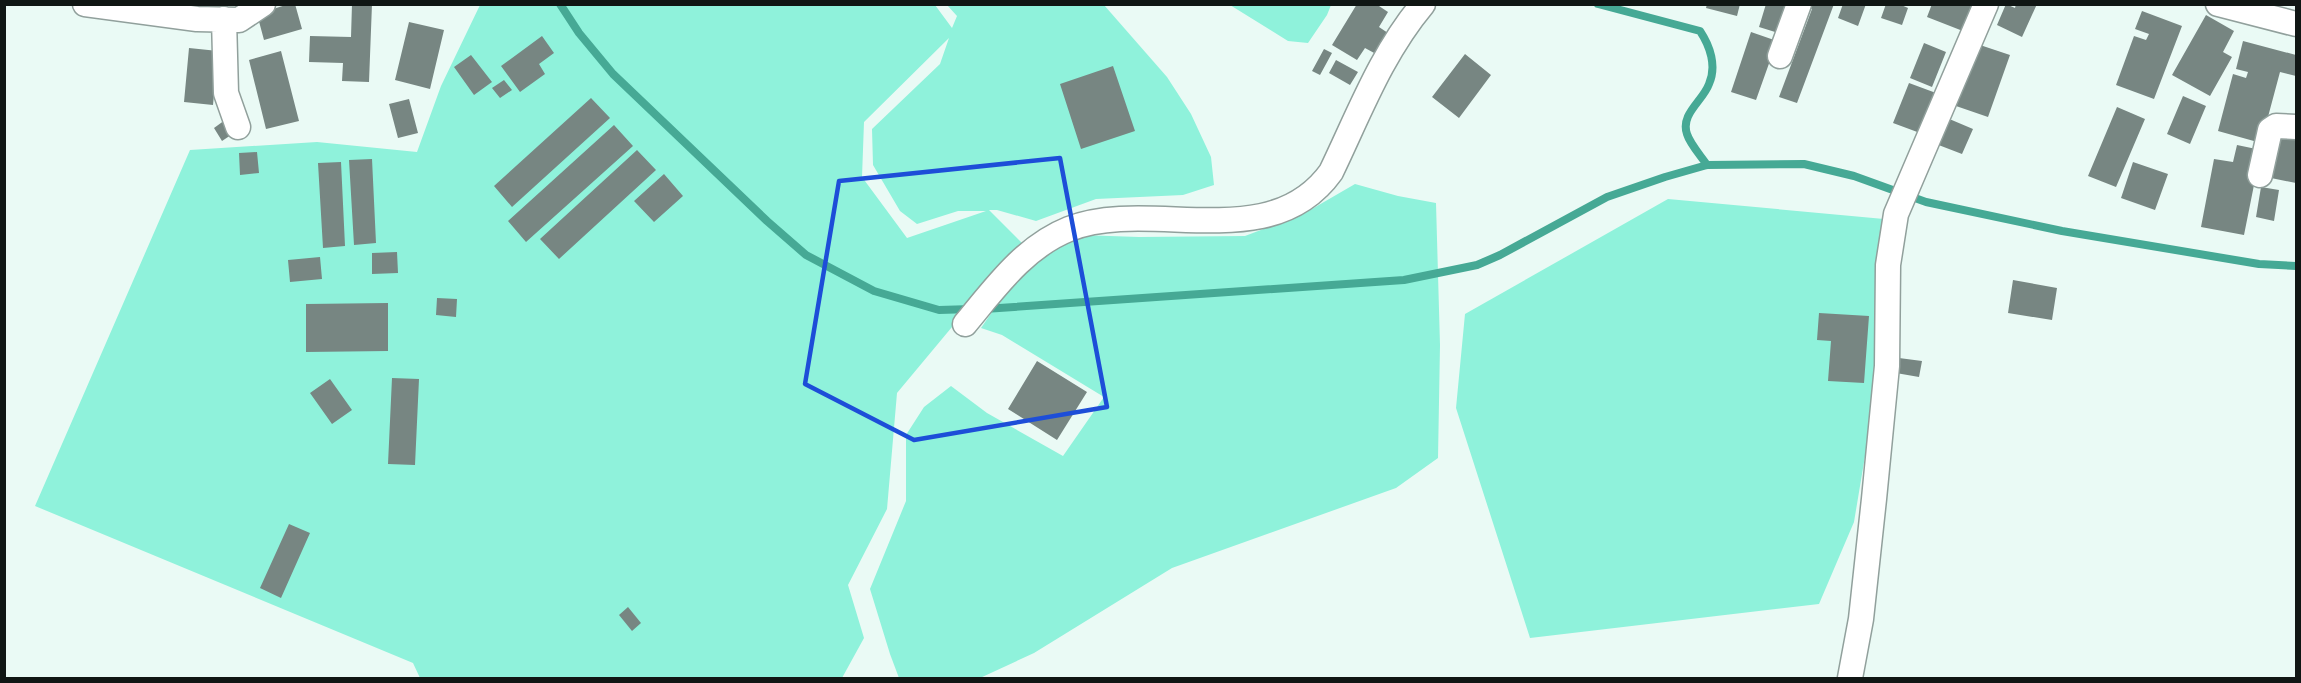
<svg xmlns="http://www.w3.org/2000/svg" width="2301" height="683" font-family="Literata,serif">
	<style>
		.green { fill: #8ff2db; fill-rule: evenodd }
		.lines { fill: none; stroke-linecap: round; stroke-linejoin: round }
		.stream { stroke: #46a995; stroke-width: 8 }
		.building { fill: #778682 }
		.street-casing { stroke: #91a09c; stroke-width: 27 }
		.street { stroke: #fff; stroke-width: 24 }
		.marked { fill: none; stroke: #1d4ed8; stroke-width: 4.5; stroke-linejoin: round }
	</style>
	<rect width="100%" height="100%" fill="#eafaf5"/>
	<!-- green -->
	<path class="green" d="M480,5H935L952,28L957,16L947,5H1104L1167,77L1191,114L1211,157L1214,185L1183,195L1096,199L1036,221L997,210H989L1022,243L897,393L887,509L848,585L864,638L842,678H420L413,663L35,506L190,150L317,142L417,152L441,86ZM949,38L940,64L872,129L873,165L900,211L917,224L958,211H986L907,238L862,177L864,122Z
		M1230,5H1331L1327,15L1308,43L1288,41Z
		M1355,184L1398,196L1436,203L1440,345L1438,458L1396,488L1172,568L1034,653L980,678H899L890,654L870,589L906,501V435L924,407L951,386L987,413L1063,456L1104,397L1002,335L981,328L1005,293L1040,255L1080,235L1139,237L1245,236L1305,213Z
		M1668,199L1884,219L1876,390L1854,522L1819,604L1530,638L1456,408L1465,314Z"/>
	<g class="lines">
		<!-- stream -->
		<path class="stream" d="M560,4L579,33L613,74L767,221L806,255L874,291L939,310L972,309
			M1598,4L1700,31C1710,46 1717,66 1709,84C1703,101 1680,114 1687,134C1690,144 1701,156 1707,165
			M984,309L1404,280L1477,265L1500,255L1607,197L1665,177L1707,165L1804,164L1854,176L1926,202L2062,231L2259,264L2296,266"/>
	</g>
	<!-- building -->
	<path class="building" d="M184,4H204V9Z
		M289,4H295L302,29L264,40L257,14Z
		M352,4H372L369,82L342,81L343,63L309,62L310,36L351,37Z
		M1357,4H1376L1388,12L1379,27L1388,33L1376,54L1365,48L1357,60L1332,45Z
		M1707,4H1740L1737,16L1706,8Z
		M1766,4H1790L1782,34L1759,27Z
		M1834,4L1797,103L1779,97L1812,9L1801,5Z
		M1843,4H1866L1858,26L1838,18Z
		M1886,4H1899L1908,8L1902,25L1881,18Z
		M1932,4H1979L1968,33L1927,17Z
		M2006,4L2015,8L2016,4H2037L2022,37L1997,25Z
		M2142,11L2182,26L2154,99L2116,85L2134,36L2146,40L2149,34L2135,29Z
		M2206,15L2234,31L2223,52L2232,57L2210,96L2172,75Z
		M409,22L444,30L430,89L395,80Z
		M1751,32L1777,41L1756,100L1731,92Z
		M542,36L554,53L539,64L545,74L520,92L501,66Z
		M2243,41L2296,55V76L2280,72L2261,143L2218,131L2233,74L2246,78L2248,72L2236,69Z
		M1924,43L1946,52L1932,87L1910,78Z
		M1977,44L2010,55L1988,117L1956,106Z
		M189,48L218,51L213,105L184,102Z
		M1324,49L1332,53L1320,75L1312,71Z
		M281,51L299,121L266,129L249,60Z
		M1465,54L1491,75L1459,118L1432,97Z
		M471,55L492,82L474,95L454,67Z
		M1336,60L1358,72L1350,85L1329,73Z
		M1113,66L1135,131L1081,149L1060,84Z
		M504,80L512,90L500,98L492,88Z
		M1909,83L1936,93L1920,133L1893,123Z
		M2183,96L2206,106L2190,144L2167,134Z
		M591,98L610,118L512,207L494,186Z
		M409,99L418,133L398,138L389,104Z
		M2117,107L2145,119L2116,187L2088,176Z
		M1947,118L1973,129L1962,154L1936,144Z
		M225,120L234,133L222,141L214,128Z
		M614,125L633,146L526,242L508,221Z
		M2280,134L2296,137V183L2271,178Z
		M2237,145L2261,150L2244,235L2201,227L2214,159L2233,162Z
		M637,150L656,170L559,259L540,239Z
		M257,152L259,173L240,175L239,153Z
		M372,159L376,243L354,245L349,160Z
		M341,162L345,246L323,248L318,163Z
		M2133,162L2168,174L2155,210L2121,198Z
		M664,174L683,196L654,222L634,201Z
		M2261,187L2279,190L2274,221L2256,217Z
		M397,252L398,273L372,274V253Z
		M320,257L322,279L290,282L288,260Z
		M2013,280L2057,288L2052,320L2008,313Z
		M437,298L457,299L456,317L436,315Z
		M388,303V351L306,352V304Z
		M1819,313L1869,316L1864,383L1828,381L1831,341L1817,340Z
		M1899,358L1922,361L1919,377L1896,373Z
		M1037,361L1087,392L1057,440L1008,409Z
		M392,378L419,379L415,465L388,464Z
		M330,379L352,410L332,424L310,393Z
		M289,524L310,533L281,598L260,588Z
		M628,607L641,623L632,631L619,615Z"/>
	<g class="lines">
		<!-- street casing -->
		<g class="street-casing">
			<path id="street" d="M85,4L197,19L239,20L263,4
				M2218,4L2296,24
				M224,19L226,93L238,127
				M1780,56L1799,4
				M2260,175L2270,130L2276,126L2296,127
				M965,324C995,288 1024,247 1069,229C1150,197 1270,257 1331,172C1359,114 1381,54 1423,4
				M1850,678L1861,619L1874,499L1887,366L1888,265L1896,214L1986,4"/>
		</g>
		<!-- street -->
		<use href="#street" class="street"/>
	</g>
	<!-- marked area -->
	<path class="marked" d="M1060,158L1107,407L914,440L805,384L839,181Z"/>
	<!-- border -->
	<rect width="2301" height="683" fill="none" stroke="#101614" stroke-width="12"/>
</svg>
